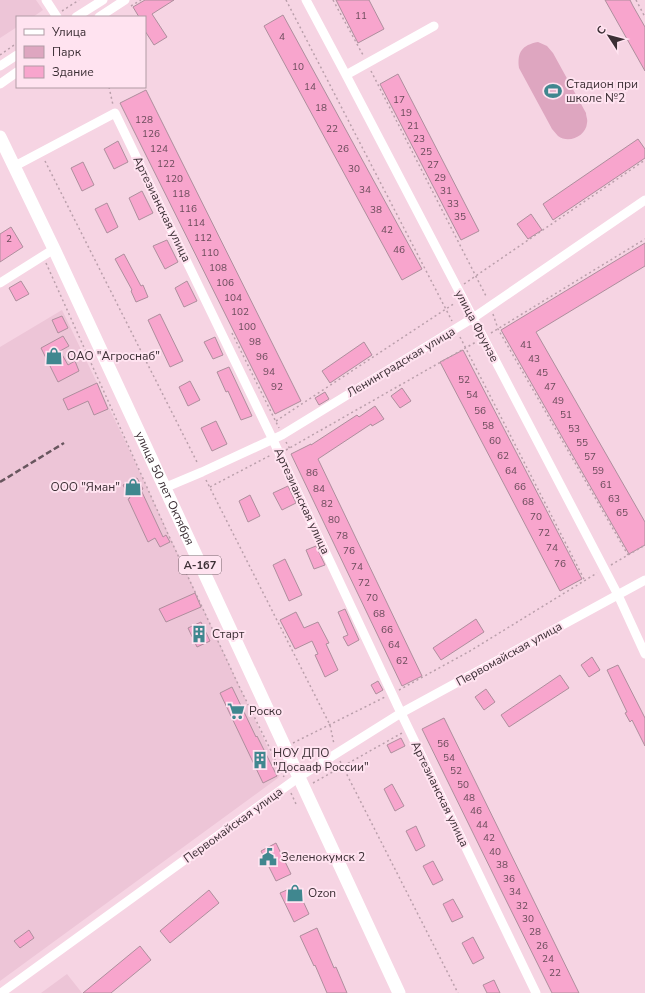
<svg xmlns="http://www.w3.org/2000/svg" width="645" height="993" font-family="'Nunito Sans',sans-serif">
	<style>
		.built { fill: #edc5d7 }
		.green { fill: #dea6c0 }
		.building { fill: #f8a5cd; stroke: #ae8e9d }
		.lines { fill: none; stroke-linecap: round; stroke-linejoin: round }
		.path { stroke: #ba9fab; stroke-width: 1.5; stroke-dasharray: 2 3; stroke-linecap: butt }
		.minor { stroke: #fff; stroke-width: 9 }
		.highway { stroke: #fff; stroke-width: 13 }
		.rail { stroke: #68565e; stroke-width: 2.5; stroke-dasharray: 6 3; stroke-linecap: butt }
		.labels { text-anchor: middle; stroke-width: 4; stroke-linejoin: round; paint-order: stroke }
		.number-label { font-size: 10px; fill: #6b4c5b }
		.shield { fill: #ffe3f0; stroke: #76656d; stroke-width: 1 }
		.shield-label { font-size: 11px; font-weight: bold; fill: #3c2f35 }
		.poi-label { font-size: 12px; fill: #3c2f35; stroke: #ffe3f0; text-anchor: start }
		.street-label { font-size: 12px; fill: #3c2f35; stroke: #ffe3f0 }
	</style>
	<rect width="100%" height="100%" fill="#f6d4e3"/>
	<!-- built -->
	<path class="built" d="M0,0H36L43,10L33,17H17V27L0,38Z
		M62,310L136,464L280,774L278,778L0,981V347Z
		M67,974L82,993H41Z"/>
	<!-- green -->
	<path class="green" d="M538,42L547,46L553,53L586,113C586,116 588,120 587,123C586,136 569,144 558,136C556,134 554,131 552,129L519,68C517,52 522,45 538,42Z"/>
	<!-- building -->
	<path class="building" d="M145,0H174L152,14L167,37L154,45L145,31V17H139L133,7Z
		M336,0H369L384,29L358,43Z
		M605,0H630L633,6L645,27V71Z
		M283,15L422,269L402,280L264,26Z
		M398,74L479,231L461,240L380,84Z
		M146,90L301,401L275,414L120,103Z
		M638,139L645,149V158L553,220L543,204Z
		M118,141L128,162L114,169L104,149Z
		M83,162L94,185L82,191L71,168Z
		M142,191L153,213L139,220L129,198Z
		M107,203L118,227L107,233L95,209Z
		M531,214L542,230L528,239L517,224Z
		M11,227L23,247L0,262V234Z
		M167,240L178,262L165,269L153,246Z
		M645,243V266L536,332L645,522V545L629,554L501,330Z
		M124,254L141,286L143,285L148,297L136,302L131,291L132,290L115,259Z
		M21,281L29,294L16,301L9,288Z
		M187,281L197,301L184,307L175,288Z
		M160,314L183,361L170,367L148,320Z
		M62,316L68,328L58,333L52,320Z
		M63,336L69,346L60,351L68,365L75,361L79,371L58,382L41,348Z
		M215,337L223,355L213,359L204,342Z
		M364,342L372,355L330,383L322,371Z
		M463,350L582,579L560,591L440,362Z
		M229,367L252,416L241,420L228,391L226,392L217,372Z
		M190,381L200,400L188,406L179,387Z
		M97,383L108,409L94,415L88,401L68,410L63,399Z
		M402,388L411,401L400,408L391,396Z
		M325,392L329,399L319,405L315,398Z
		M375,406L384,419L372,426L371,424L318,459L422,676L402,686L291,454L311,444V445L357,415L359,417Z
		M216,421L227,444L212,451L201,428Z
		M137,478L143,489L141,490L163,537L166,535L170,542L160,547L155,538L148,542L128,499L130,498L123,485Z
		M288,486L296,503L282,510L273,493Z
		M250,495L260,516L248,522L239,501Z
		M316,546L325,565L314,569L306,550Z
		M285,559L302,595L289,601L273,565Z
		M195,593L201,607L166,622L159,609Z
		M345,609L359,640L348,646L343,637L348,635L338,612Z
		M296,612L304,628L318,622L329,643L326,644L338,670L325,677L315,655L318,654L312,641L295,649L280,620Z
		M476,619L484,632L441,660L433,648Z
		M201,622L210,641L197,647L188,628Z
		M592,657L600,670L589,677L581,665Z
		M618,665L645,718V746L632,720L630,722L625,713L627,712L607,670Z
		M560,675L569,688L509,727L501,715Z
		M378,681L383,690L376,694L371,685Z
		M232,687L256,737L257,736L277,776L263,783L220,693Z
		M486,689L495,702L484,710L475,697Z
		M444,718L477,785L579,993H552L501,890L422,729Z
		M401,738L405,746L391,753L387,745Z
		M392,784L404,806L395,811L384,789Z
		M416,826L425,846L416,851L406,831Z
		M276,843L291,874L276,881L261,851Z
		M433,861L443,880L433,885L423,866Z
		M296,886L309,914L294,922L280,893Z
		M209,890L219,903L170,943L160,931Z
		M453,899L463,917L452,922L443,904Z
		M317,928L334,968L336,967L347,993H327L315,965L314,966L300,936Z
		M29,930L34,938L20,948L14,941Z
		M473,937L484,958L473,964L462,943Z
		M140,946L151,960L111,993H83Z
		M494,980L500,993H487L483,985Z"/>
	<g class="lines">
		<!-- path -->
		<path class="path" d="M286,0L452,321
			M333,0L363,55
			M636,0L645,17
			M131,6L141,0
			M62,11L79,0
			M0,55L17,43
			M371,71L487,298
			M109,87L113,105
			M45,161L198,464
			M46,263L168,534L238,684L284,777
			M464,284L645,160
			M493,314L498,329L628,555
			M232,333L279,428
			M491,333L645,239
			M460,337L585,581
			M276,421L455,303
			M286,442L290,449
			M286,450L476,342
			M206,480L330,725L334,744
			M210,487L271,455
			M611,565L645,545
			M399,690L470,651L597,573
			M293,743L385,697
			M340,761L458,993
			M313,783L402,733
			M291,793L296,804"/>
		<!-- minor -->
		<path class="minor" d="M46,0L57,17
			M306,0L346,75L618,595L645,654
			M76,17L103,0
			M99,17L125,0
			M0,66L17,55
			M346,75L434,26
			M0,84L17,72
			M15,166L115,113L273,440L401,713L536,993
			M0,283L54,249
			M164,488L202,472L282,435L473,318L645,200
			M1,993L299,777L401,713L645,580"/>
		<!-- highway -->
		<path class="highway" id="s1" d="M0,137L54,249L399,993"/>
		<!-- rail -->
		<path class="rail" d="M0,482L64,443"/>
	</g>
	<!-- icons -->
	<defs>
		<g id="stadium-bare" transform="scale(1.38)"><path d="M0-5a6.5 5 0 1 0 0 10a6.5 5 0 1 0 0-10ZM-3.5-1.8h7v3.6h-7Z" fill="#40878f" stroke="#ffe3f0" stroke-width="2.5" paint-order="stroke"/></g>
		<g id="shop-bare" transform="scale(1.38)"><path d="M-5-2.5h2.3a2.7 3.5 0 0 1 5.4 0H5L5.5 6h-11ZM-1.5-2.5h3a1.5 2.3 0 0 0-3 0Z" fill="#40878f" stroke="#ffe3f0" stroke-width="2.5" paint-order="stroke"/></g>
		<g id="building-bare" transform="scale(1.38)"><path d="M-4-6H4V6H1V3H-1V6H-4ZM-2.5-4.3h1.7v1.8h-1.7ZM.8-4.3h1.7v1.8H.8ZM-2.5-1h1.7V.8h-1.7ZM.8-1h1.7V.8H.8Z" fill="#40878f" stroke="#ffe3f0" stroke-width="2.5" paint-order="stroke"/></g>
		<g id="supermarket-bare" transform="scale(1.38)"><path d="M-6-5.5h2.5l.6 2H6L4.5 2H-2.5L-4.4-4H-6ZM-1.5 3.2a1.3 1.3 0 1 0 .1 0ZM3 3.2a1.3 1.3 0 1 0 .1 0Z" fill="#40878f" stroke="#ffe3f0" stroke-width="2.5" paint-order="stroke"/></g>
		<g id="civic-bare" transform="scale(1.38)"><path d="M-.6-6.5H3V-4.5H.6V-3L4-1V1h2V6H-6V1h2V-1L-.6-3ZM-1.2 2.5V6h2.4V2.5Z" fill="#40878f" stroke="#ffe3f0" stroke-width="2.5" paint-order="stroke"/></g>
	</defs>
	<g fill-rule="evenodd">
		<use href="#stadium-bare" x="553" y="91"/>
		<use href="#shop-bare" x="54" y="356"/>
		<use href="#shop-bare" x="133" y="487"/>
		<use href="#building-bare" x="199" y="634"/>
		<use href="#supermarket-bare" x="236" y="711"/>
		<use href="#building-bare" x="260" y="760"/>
		<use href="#civic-bare" x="268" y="857"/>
		<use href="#shop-bare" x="295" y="893"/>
	</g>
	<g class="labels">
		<!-- number labels -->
		<g class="number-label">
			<text x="361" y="19">11</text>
			<text x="282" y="40">4</text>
			<text x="298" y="70">10</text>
			<text x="310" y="90">14</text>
			<text x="399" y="103">17</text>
			<text x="321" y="111">18</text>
			<text x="406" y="116">19</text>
			<text x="144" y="123">128</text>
			<text x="413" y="129">21</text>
			<text x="332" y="132">22</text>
			<text x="151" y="137">126</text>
			<text x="419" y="142">23</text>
			<text x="159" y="152">124</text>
			<text x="343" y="152">26</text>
			<text x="426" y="155">25</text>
			<text x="166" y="167">122</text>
			<text x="433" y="168">27</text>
			<text x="354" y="172">30</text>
			<text x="440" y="181">29</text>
			<text x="174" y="182">120</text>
			<text x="365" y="193">34</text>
			<text x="446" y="194">31</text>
			<text x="181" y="197">118</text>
			<text x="453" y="207">33</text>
			<text x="188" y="212">116</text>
			<text x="376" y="213">38</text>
			<text x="460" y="220">35</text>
			<text x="196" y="226">114</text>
			<text x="387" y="233">42</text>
			<text x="203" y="241">112</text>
			<text x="9" y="242">2</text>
			<text x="399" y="253">46</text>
			<text x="210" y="256">110</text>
			<text x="218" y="271">108</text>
			<text x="225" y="286">106</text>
			<text x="233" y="301">104</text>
			<text x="240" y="315">102</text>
			<text x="247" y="330">100</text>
			<text x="255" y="345">98</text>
			<text x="526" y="348">41</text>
			<text x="262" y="360">96</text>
			<text x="534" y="362">43</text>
			<text x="269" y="375">94</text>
			<text x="542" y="376">45</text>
			<text x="464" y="383">52</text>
			<text x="277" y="390">92</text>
			<text x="550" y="390">47</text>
			<text x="472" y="398">54</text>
			<text x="558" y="404">49</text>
			<text x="480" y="414">56</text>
			<text x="566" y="418">51</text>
			<text x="488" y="429">58</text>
			<text x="574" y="432">53</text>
			<text x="495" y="444">60</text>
			<text x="582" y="446">55</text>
			<text x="503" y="459">62</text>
			<text x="590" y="460">57</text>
			<text x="511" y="474">64</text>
			<text x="598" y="474">59</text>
			<text x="312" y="476">86</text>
			<text x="606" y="488">61</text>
			<text x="520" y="490">66</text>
			<text x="319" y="492">84</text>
			<text x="614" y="502">63</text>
			<text x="528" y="505">68</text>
			<text x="327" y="507">82</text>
			<text x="622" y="516">65</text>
			<text x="536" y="520">70</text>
			<text x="334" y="523">80</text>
			<text x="544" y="536">72</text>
			<text x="342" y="539">78</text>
			<text x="552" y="551">74</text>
			<text x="349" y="554">76</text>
			<text x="560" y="567">76</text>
			<text x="357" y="570">74</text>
			<text x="364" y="586">72</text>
			<text x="372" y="601">70</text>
			<text x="379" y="617">68</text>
			<text x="387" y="633">66</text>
			<text x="394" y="648">64</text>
			<text x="402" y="664">62</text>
			<text x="443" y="747">56</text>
			<text x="449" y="761">54</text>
			<text x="456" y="774">52</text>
			<text x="463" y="788">50</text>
			<text x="469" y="801">48</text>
			<text x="476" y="814">46</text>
			<text x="482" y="828">44</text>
			<text x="489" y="841">42</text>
			<text x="495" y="855">40</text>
			<text x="502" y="868">38</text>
			<text x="509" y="882">36</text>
			<text x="515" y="895">34</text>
			<text x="522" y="909">32</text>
			<text x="528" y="922">30</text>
			<text x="535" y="935">28</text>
			<text x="542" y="949">26</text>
			<text x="548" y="962">24</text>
			<text x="555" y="976">22</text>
		</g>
		<!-- shield labels -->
		<rect class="shield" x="179" y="556" width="42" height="18" rx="3"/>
		<g class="shield-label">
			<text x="200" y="569">А-167</text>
		</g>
		<!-- poi labels -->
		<g class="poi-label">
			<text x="566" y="88">Стадион при<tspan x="566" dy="14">школе №2</tspan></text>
			<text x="67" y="360">ОАО "Агроснаб"</text>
			<text x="120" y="491" text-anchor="end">ООО "Яман"</text>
			<text x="212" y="638">Старт</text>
			<text x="249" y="715">Роско</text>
			<text x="273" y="757">НОУ ДПО<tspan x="273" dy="14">"Досааф России"</tspan></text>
			<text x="281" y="861">Зеленокумск 2</text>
			<text x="308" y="897">Ozon</text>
		</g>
		<!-- street labels -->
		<g class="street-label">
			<text transform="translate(162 209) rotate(64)" y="4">Артезианская улица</text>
			<text transform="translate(477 326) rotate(62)" y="4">улица Фрунзе</text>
			<text transform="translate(401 362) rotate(-31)" y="4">Ленинградская улица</text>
			<text dy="4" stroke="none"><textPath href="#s1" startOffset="388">улица 50 лет Октября</textPath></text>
			<text transform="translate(302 501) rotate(65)" y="4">Артезианская улица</text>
			<text transform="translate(509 654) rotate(-29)" y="4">Первомайская улица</text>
			<text transform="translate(440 794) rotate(64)" y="4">Артезианская улица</text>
			<text transform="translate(233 825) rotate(-36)" y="4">Первомайская улица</text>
		</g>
	</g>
	<!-- legend -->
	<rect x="16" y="16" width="130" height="72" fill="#ffe3f0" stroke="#b19ba5"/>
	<rect x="24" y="29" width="20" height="6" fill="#ffffff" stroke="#b19ba5"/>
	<text x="52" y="36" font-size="12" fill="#3c2f35">Улица</text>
	<rect x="24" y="46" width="20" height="12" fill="#dea6c0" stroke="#b19ba5"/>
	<text x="52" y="56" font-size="12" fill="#3c2f35">Парк</text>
	<rect x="24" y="66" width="20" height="12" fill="#f8a5cd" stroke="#b19ba5"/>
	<text x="52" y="76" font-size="12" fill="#3c2f35">Здание</text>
	<!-- north arrow -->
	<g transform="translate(609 36) rotate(306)" stroke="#ffe3f0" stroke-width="3" paint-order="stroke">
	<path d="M0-3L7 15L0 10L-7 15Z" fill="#3c2f35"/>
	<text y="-6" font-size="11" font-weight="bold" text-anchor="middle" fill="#3c2f35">С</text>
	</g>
</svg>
